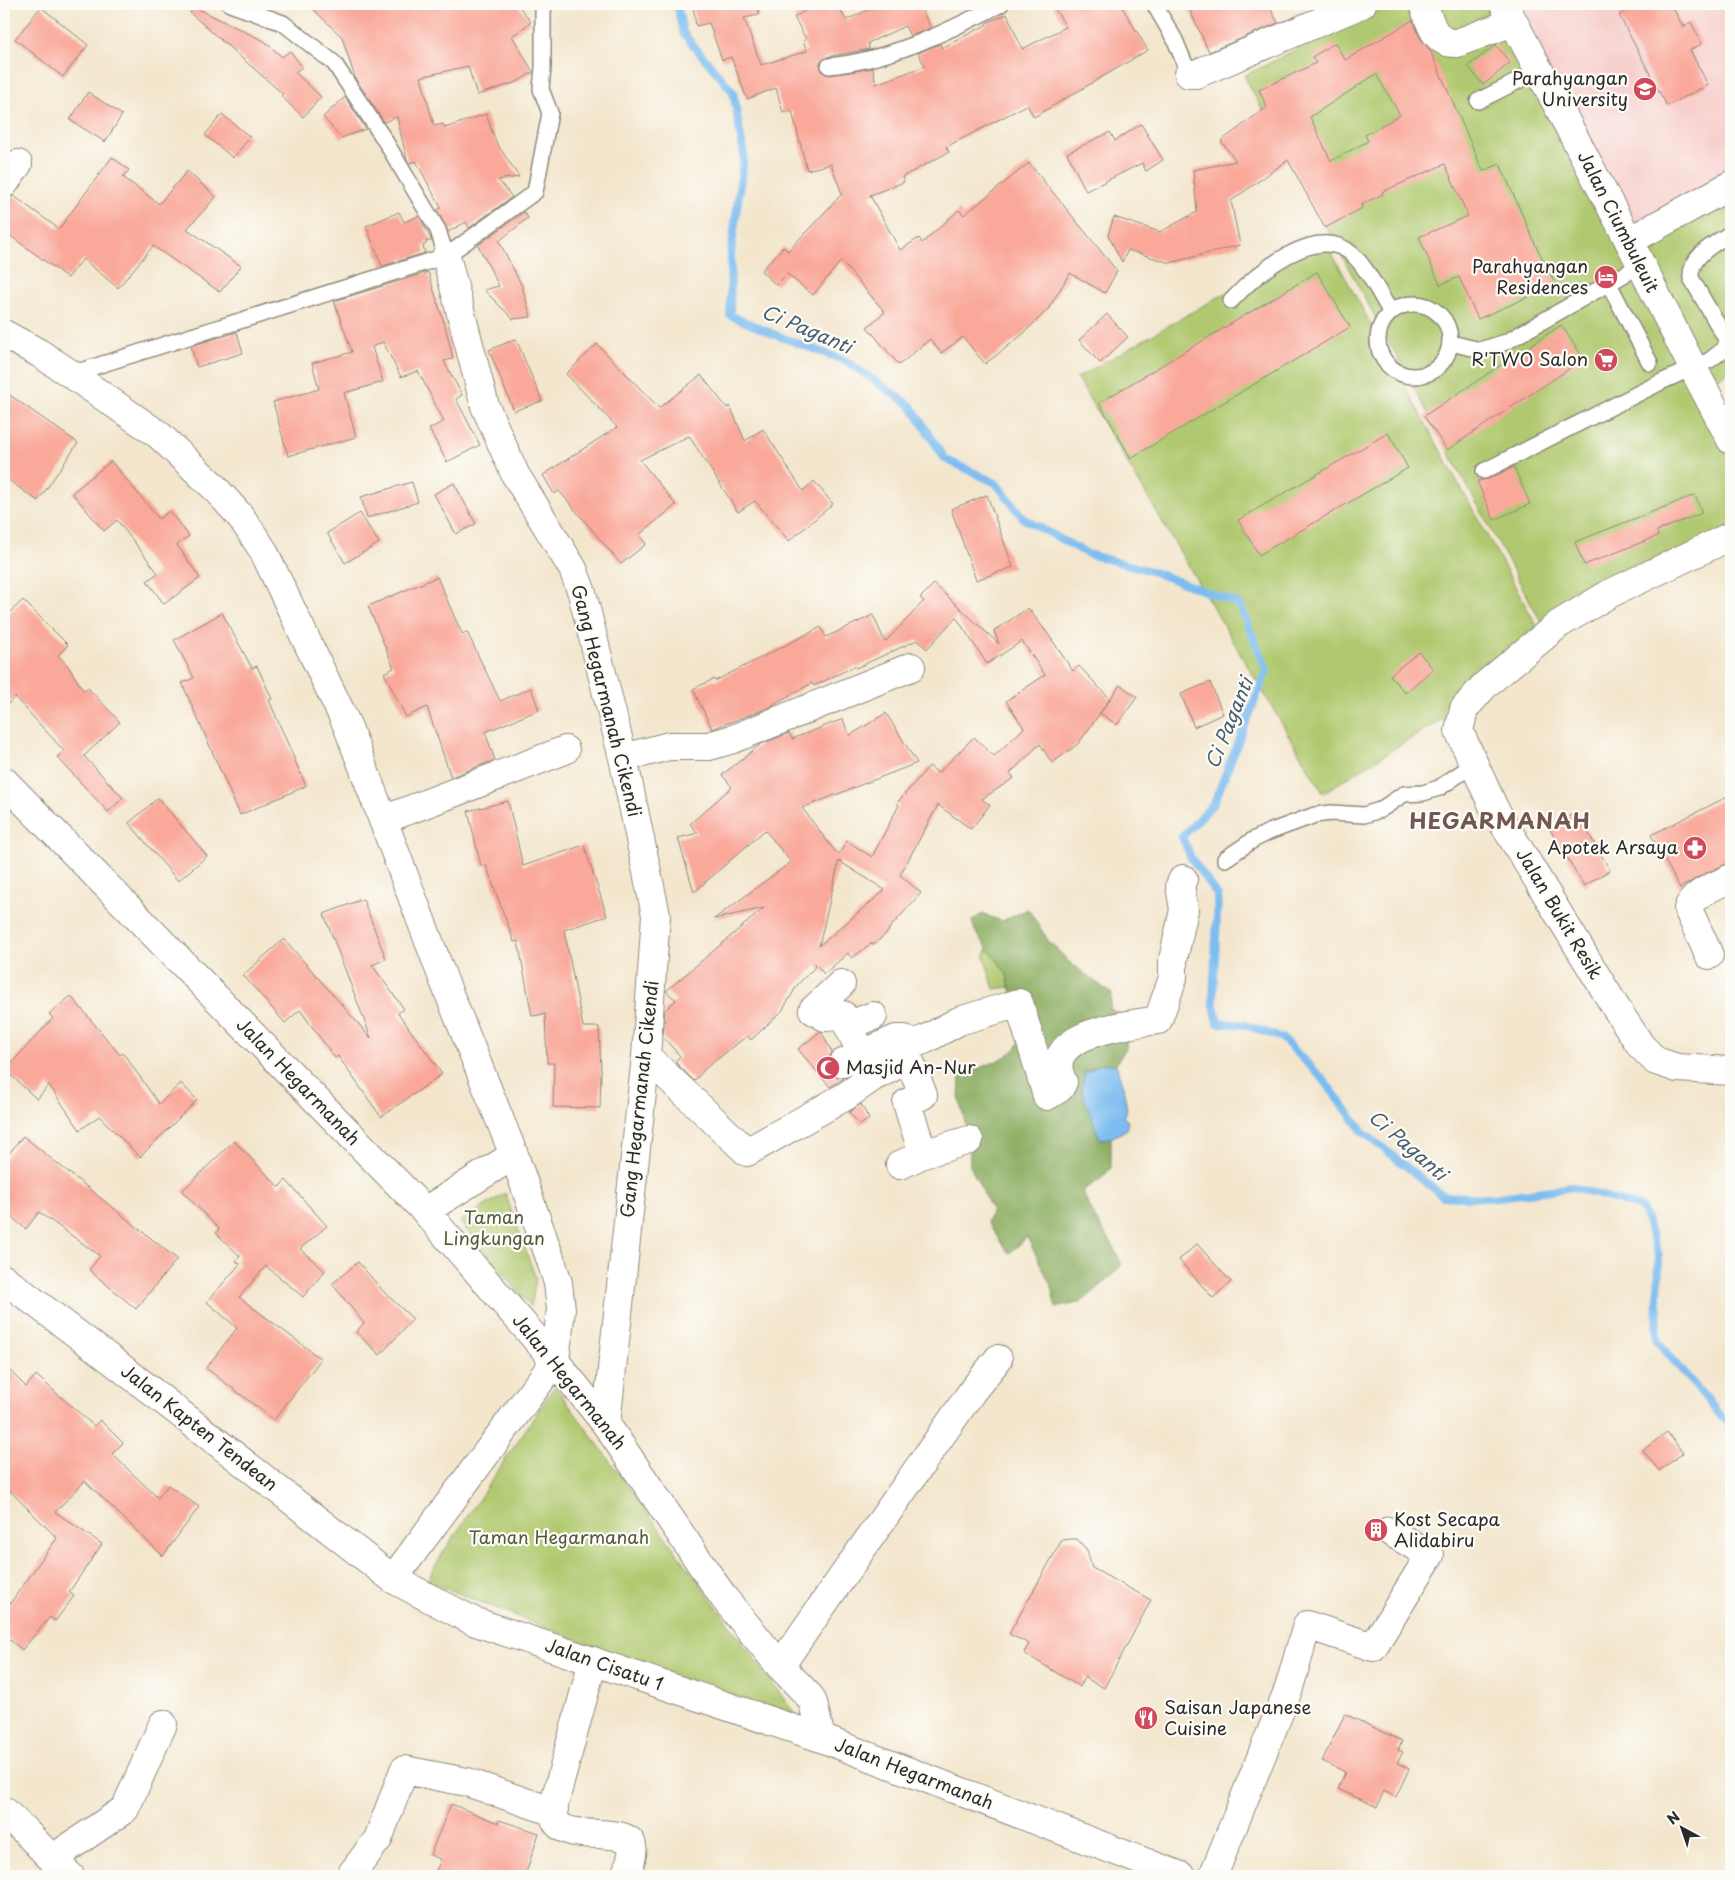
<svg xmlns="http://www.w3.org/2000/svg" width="1735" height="1880" font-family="'Playpen Sans',sans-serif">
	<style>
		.built { fill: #f7d0cd }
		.green { fill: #b0c96f; stroke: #6e7a4d }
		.forest { fill: #8cad62; stroke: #5c6c46 }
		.water { fill: #7bbcf0; stroke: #53748e }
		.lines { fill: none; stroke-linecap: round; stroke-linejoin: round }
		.stream { stroke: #7bbcf0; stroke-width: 8 }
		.building { fill: #f9a89a; fill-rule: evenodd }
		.service-casing { stroke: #8f887c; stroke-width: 18 }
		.minor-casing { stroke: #8f887c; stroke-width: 30 }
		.tertiary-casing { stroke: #8f887c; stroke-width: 30 }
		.secondary-casing { stroke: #8f887c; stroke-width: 30 }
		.service { stroke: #fff; stroke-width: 15 }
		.minor { stroke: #fff; stroke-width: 28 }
		.tertiary { stroke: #fff; stroke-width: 28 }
		.secondary { stroke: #fff; stroke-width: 28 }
		.labels { text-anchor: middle; stroke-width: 4.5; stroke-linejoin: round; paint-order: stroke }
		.poi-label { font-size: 18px; fill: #2b2b2b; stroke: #fdfcf7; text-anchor: end }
		.street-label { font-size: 18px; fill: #2b2b2b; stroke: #fdfcf7 }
		.park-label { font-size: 18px; fill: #535a3f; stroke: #fdfcf7 }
		.water-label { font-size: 19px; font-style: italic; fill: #475e70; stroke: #fdfcf7 }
		.district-label { font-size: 22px; font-weight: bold; letter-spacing: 1px; fill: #735752; stroke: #fdfcf7 }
	</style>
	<rect width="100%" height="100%" fill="#fdfcf7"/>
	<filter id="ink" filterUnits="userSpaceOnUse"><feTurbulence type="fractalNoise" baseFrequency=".02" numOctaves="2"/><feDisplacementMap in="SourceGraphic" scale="10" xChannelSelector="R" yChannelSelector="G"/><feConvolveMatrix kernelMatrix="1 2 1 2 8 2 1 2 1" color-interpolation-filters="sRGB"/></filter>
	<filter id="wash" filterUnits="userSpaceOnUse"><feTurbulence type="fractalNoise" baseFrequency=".0096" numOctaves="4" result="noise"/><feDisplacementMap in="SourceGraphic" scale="20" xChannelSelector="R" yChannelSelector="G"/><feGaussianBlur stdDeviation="1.12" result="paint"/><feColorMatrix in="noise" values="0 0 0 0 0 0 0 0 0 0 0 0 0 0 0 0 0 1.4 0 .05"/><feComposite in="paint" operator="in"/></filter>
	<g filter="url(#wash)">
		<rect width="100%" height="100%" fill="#f3e6cd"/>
		<!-- built -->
		<path class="built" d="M1515,4H1731V175L1631,234Z"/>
		<!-- green -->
		<path class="green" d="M1385,4H1497L1628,251L1731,194V370L1695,392L1731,459V527L1544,627L1244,76Z
			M1323,237L1537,626L1449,715L1323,793L1077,378Z
			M988,948L1006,973L1010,987L994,989L984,956Z
			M505,1193L536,1279L531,1307L460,1222Z
			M555,1386L795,1714C669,1680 549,1628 427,1581L444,1551Z"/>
		<!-- forest -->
		<path class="forest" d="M1028,909L1048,940L1069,962L1112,994L1110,1009L1129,1019L1126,1048L1116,1064H1101L1085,1072L1094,1124L1100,1139L1111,1138V1168L1101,1179L1082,1191L1097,1221L1114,1247L1122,1265L1107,1280L1082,1302L1056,1308L1050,1283L1027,1237L1009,1254L987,1222L992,1210L970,1166L969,1140L959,1097L960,1076C976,1068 1005,1061 1016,1048C1019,1044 1022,1038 1024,1034L1006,973L975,931L972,921L982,914L1002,921Z"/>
		<!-- water -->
		<path class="water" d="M1101,1064H1116L1123,1087L1127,1109L1123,1117L1128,1121L1126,1130L1111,1138L1100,1139L1081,1089L1085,1073Z"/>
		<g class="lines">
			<!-- stream -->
			<path class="stream" d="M677,4L683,33L733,92L744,155L731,253L730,315L773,334L846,361L911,406L945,459L996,483L1024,519L1088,554L1151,571L1239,604L1267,670L1214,803L1182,837L1191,858L1218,896L1213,1000L1218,1023L1245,1025L1282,1038L1323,1079L1363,1132L1443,1196L1491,1198L1573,1187L1642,1208L1659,1255L1657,1341L1731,1428"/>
		</g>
		<g id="blocks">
			<!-- building -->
			<path class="building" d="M308,4H517L531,22L512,36L533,72L517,82L477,95L468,66L421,77L434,126L443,124L445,128L486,114L496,142L519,177L498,180L512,197L469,228L466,222L448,232L437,210L441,208L416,161L409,163L407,160L397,117L384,122L355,78L342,37Z
				M701,4H758L759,15L744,18L761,65L807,51L803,41L806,39L794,17L818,4H837L846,20L881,4H919L931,28L910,36L905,26L868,43L869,49L827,57L820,63L821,71L830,75L873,68L876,84L925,66L918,53L940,44L942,48L986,25V23L1007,14L1022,49L1066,27L1052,4H1120L1148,50L1034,117L1027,105L946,147L949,152L902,177L904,182L870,195L900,250L919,238L922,243L959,210L964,215L1029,163L1117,271L1105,293L1070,273L1048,309L1022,335L985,364L963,337L941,353L930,339L899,365L867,327L885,312L841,261L813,295L787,274L776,285L761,271L783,247L788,251L842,194L831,164L807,170L792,111L783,113L776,88L747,99L731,57L722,60L709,23L696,26L693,5Z
				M1187,4H1268L1278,23L1209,52Z
				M1640,4H1671L1683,27L1691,22L1702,44L1690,50L1708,85L1667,106L1619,15Z
				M41,7L88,45L63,77L15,39Z
				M194,7L264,41L282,57L290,51L302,67L295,72L321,97L303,117L281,96L283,94L190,13Z
				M1413,20L1420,38L1430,50L1483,171L1500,164L1535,244L1556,285L1478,319L1459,277L1440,285L1419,237L1468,216L1445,164L1382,192L1383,194L1361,205L1362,208L1325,228L1288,160L1231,201L1240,245L1170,263L1128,250L1122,262L1108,235L1114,217L1160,232L1197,212L1193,170L1236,161L1221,141L1267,107L1259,90L1316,63L1312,57L1335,43L1345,60ZM1376,74L1400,115L1365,135L1368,141L1331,161L1310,117Z
				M1496,45L1510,63L1483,85L1468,66Z
				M88,92L122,115L105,142L70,120Z
				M345,97L366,129L341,138L323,117Z
				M222,114L250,137L233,158L205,135Z
				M1141,124L1163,160L1146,171L1142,163L1086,191L1067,153L1110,132L1115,141Z
				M112,157L129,170L123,177L159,204L187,171L216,197L187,229L241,266L220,292L153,246L118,288L83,259L68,278L4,231V199L14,196L59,229Z
				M399,212L404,222L419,216L432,241H426V244L423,246L425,253L382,266L366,226Z
				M524,212L528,218L499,241L522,286L531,317L513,319L484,290L499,286L478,245Z
				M428,272L446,329L453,359L444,361L462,395L456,399L480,445L447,462L429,429L444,421L418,371L401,377L383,342L372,347L383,382L344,393L356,437L288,456L273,402L319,389L312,363L352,352L334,301Z
				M1317,272L1350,327L1131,458L1099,403Z
				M1107,314L1128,337L1100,363L1079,340Z
				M1561,325L1584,359L1447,450L1424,416Z
				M237,332L243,353L197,367L191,346Z
				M516,339L542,401L514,411L489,350Z
				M597,344L659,408L701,375L727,408L730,406L745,441L763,429L803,491L814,481L833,504L789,541L755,501L738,512L689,436L640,460L676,505L639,535L646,544L621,564L559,491L554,494L543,475L617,427L566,374Z
				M4,391L78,443L38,501L4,477Z
				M1388,433L1408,468L1259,555L1238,520Z
				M111,461L159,519L169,511L189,536L177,545L200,578L164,604L147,581L158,573L117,520L104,531L72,493Z
				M1514,467L1530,504L1494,520L1477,481L1488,479Z
				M412,482L418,502L367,518L361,497Z
				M454,483L476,524L456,534L434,494Z
				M987,495L1013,567L976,580L951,509Z
				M1695,495L1702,513L1657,531L1658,536L1584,565L1575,542Z
				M360,513L379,543L345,563L327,533Z
				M437,577L462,634L467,632L500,701L531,688L539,710L485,732L495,760L451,777L427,707L406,717L384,673L394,668L368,606Z
				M934,584L999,644L994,631L1028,608L1048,634L1073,671L1079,666L1110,699L1078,744L1052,763L1040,744L1010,773L1014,778L982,799L990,805L971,829L938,805L900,875L921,893L888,930L889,931L873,945L872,943L852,958L848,953L824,974L815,963L814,968L798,984L782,1011L751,1040L747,1036L706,1068L694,1081L675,1062L680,1056L663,1037L665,1010L676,1000L666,991L764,908L714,919L791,862L765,830L694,892L678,838L698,833L690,824L732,787L722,775L761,744L789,733L792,739L843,719L849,736L886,713L917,763L802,808L838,855L847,841L872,857L899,805L897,803L929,766L938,773L974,737L994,756L1024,728L1006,701L1045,675L1022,641L987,664L956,617L927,649L917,640L856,668L855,666L814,686L812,683L772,705L773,706L712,729L693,689L714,679L715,681L821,627L826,637L873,615L885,642L924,601L920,598ZM839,861L885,890L819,946Z
				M23,600L68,645L58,655L68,666L83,690L88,688L120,722L84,756L123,798L108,812L57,757L64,751L15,697L4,708V618Z
				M222,613L252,668L257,666L272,699L269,700L306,786L240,815L182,683L194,678L174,640Z
				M1419,652L1433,669L1405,693L1390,675Z
				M1210,682L1223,714L1194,727L1181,694Z
				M1120,685L1137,697L1117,725L1100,713Z
				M1731,795V862L1706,873L1680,888L1651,835Z
				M158,798L207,856L178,881L129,823Z
				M508,801L523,866L584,845L607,916L564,930L583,1027H599L601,1071L600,1108L553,1107L554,1063H547L545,1014L532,1016L518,941L514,942L486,865L481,866L468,811Z
				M1576,812L1610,870L1584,886L1549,828Z
				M363,899L386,959L372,965L404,1009L398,1013L442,1074L381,1117L338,1056L335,1058L300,1010L285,1023L243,975L284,939L371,1038L324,914Z
				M71,996L120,1055L123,1053L159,1104L181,1083L197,1100L140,1157L99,1116L80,1130L49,1085L37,1099L5,1070L53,1018L49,1014Z
				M821,1031L832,1052L828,1061L829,1070L834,1076L844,1078L830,1087L798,1049Z
				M861,1104L869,1119L860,1125L849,1112Z
				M23,1136L177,1259L136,1309L89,1270L100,1256L39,1212L26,1229L4,1211V1160Z
				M234,1141L279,1187L286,1180L327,1226L300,1249L325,1271L303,1297L266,1266L239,1297L321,1359L274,1420L206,1368L237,1328L207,1302L240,1264L236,1261L240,1256L216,1233L219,1229L182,1191Z
				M1197,1244L1231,1282L1213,1298L1179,1260Z
				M358,1262L384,1292L413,1319L380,1355L356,1332L364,1323L332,1284Z
				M4,1365L26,1387L36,1375L94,1426L100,1420L123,1443L112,1454L158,1498L168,1485L199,1507L163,1556L85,1481L55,1512L102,1544L69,1592L74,1596L55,1621L50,1617L22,1650L4,1635V1612L57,1538L4,1485Z
				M1667,1432L1683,1453L1659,1471L1643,1450Z
				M1070,1539H1077L1087,1550L1092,1568L1151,1600L1104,1688L1084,1677L1080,1687L1024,1653L1029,1644L1009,1634L1062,1540Z
				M1345,1714L1402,1741L1398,1750L1403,1752L1397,1763L1409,1769L1396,1797L1384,1791L1377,1807L1338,1789L1345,1772L1322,1761Z
				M451,1804L498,1823L499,1820L539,1833L525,1876H434L441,1859L430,1855Z"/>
		</g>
	</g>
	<g filter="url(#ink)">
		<use href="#blocks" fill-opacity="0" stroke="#8f887c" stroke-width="1"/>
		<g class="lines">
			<!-- service casing -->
			<g class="service-casing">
				<path id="service" d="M230,4L283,23L334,63L384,139L438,230L446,256
					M1154,4L1175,40L1189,74
					M829,66C890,60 947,32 1001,4
					M1478,101L1540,70
					M1609,284L1650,363
					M1231,301C1256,274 1316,222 1352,254C1368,269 1379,293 1390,311
					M1378 340a36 36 0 1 1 72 0a36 36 0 1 1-72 0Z
					M1451,343L1480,350L1506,342L1641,265
					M71,374L446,256L535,192L550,113L541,89L543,68V11L545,4
					M1484,471L1661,382L1710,360L1724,349L1726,345V339L1691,278C1689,256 1716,243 1731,233
					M1225,859L1253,840L1269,832L1315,815L1331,813L1364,815L1380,810L1404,794L1423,793L1439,788L1474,764"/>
			</g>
			<!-- minor casing -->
			<g class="minor-casing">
				<path id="minor" d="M1423,4C1431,22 1433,44 1457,43L1513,22
					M1189,74H1196L1362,4
					M4,184L18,164
					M1629,241L1731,185
					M446,256L485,406L515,474L573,569L582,593L623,758L656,915L646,1056L606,1424
					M1731,536L1609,594L1559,624L1485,685L1464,709L1459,731L1494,808L1616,1008L1641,1046L1656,1061L1677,1068L1731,1071
					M623,758L669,746H709L733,739L911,667
					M4,781L425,1211L555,1361
					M383,820L565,750
					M1709,955L1688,909C1692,893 1718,885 1731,878
					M841,984L813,1010L825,1017L843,1015L862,1054
					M848,1026L873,1016
					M646,1056L747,1152L846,1096L873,1077L909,1059
					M843,1063L896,1039H904L907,1046
					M969,1140L923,1154L907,1103L923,1095L909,1059L907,1046L926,1039L959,1021L1019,1003L1047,1096L1060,1088L1063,1082C1037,1033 1128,1025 1158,1020L1173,978V960L1184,910L1180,885L1183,879
					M900,1165L923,1154
					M425,1211L514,1155
					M593,1661L554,1804C554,1811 553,1817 557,1823C571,1842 629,1826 632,1846C634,1856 628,1867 625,1876
					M780,1666L973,1390L998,1359
					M4,1811L24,1830L52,1859
					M70,1876L52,1859L125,1809L163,1724
					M350,1876L378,1839L404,1770L467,1782L554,1812
					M1213,1876L1289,1688L1307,1625L1373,1647L1430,1555L1389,1531"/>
			</g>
			<!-- tertiary casing -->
			<g class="tertiary-casing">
				<path id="tertiary" d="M4,334L39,353L71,374L159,435L214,487L241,517L263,550L347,725L444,981L514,1155L551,1261L558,1283L561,1309L555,1361L393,1579
					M4,1279L114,1362L393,1579L473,1621L821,1738L1181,1876
					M555,1361L606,1424L724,1598L780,1666L810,1697L813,1703L821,1738"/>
			</g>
			<!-- secondary casing -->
			<g class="secondary-casing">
				<path id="secondary" d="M1504,4L1629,241L1693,368L1731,440"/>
			</g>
			<!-- service -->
			<use href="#service" class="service"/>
			<!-- minor -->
			<use href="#minor" class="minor"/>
			<!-- tertiary -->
			<use href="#tertiary" class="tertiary"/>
			<!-- secondary -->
			<use href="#secondary" class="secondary"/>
		</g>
	</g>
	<!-- icons -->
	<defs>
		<g id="university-disc" transform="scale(1.25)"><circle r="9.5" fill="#d1495b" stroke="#fdfcf7"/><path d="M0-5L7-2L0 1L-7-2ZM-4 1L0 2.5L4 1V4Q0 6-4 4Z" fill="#fff"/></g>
		<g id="hotel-disc" transform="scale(1.25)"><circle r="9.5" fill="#d1495b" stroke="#fdfcf7"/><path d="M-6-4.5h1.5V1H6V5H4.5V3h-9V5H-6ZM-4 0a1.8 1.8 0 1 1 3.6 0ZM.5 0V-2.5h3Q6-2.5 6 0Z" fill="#fff"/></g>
		<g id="supermarket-disc" transform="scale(1.25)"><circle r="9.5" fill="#d1495b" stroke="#fdfcf7"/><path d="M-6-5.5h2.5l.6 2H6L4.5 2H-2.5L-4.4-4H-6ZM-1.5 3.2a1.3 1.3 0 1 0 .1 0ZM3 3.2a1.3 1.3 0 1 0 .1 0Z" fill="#fff"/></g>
		<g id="pharmacy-disc" transform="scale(1.25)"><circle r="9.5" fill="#d1495b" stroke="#fdfcf7"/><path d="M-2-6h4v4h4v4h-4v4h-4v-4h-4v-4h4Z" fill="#fff"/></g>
		<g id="mosque-disc" transform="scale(1.25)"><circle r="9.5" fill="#d1495b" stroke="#fdfcf7"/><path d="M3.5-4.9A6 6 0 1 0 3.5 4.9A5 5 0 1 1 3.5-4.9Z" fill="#fff"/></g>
		<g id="building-disc" transform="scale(1.25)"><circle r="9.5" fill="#d1495b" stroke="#fdfcf7"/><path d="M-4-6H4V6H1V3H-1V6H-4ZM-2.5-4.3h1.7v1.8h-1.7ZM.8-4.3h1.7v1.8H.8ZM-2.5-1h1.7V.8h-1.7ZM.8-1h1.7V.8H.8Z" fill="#fff"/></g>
		<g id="restaurant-disc" transform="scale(1.25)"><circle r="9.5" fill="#d1495b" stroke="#fdfcf7"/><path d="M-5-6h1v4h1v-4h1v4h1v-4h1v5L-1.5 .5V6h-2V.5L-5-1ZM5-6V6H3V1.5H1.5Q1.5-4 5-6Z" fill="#fff"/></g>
	</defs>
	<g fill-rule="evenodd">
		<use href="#university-disc" x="1645" y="89"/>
		<use href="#hotel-disc" x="1606" y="277"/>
		<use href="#supermarket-disc" x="1606" y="360"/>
		<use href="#pharmacy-disc" x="1695" y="848"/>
		<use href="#mosque-disc" x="828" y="1068"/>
		<use href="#building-disc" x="1376" y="1530"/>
		<use href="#restaurant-disc" x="1146" y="1718"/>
	</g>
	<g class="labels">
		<!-- poi labels -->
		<g class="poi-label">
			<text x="1628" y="85">Parahyangan<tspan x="1628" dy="21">University</tspan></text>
			<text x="1588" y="273">Parahyangan<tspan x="1588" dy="21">Residences</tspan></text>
			<text x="1588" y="366">R'TWO Salon</text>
			<text x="1678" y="854">Apotek Arsaya</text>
			<text x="846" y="1074" text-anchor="start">Masjid An-Nur</text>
			<text x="1394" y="1526" text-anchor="start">Kost Secapa<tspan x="1394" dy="21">Alidabiru</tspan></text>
			<text x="1164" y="1714" text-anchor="start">Saisan Japanese<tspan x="1164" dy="21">Cuisine</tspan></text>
		</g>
		<!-- street labels -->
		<g class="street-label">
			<text transform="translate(1618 222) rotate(63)" y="6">Jalan Ciumbuleuit</text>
			<text transform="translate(606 701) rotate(76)" y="6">Gang Hegarmanah Cikendi</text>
			<text transform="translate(1559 914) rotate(59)" y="6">Jalan Bukit Resik</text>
			<text transform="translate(298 1082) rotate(46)" y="6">Jalan Hegarmanah</text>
			<text transform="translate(640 1099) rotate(-84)" y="6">Gang Hegarmanah Cikendi</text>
			<text transform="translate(569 1382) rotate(51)" y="6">Jalan Hegarmanah</text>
			<text transform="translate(199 1428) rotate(38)" y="6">Jalan Kapten Tendean</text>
			<text transform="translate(604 1665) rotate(19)" y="6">Jalan Cisatu 1</text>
			<text transform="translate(914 1774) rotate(21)" y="6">Jalan Hegarmanah</text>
		</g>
		<!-- park labels -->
		<g class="park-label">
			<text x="494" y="1224">Taman<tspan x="494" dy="21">Lingkungan</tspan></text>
			<text x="559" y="1544">Taman Hegarmanah</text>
		</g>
		<!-- water labels -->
		<g class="water-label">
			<text transform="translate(807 329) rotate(23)" y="7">Ci Paganti</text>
			<text transform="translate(1229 723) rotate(-68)" y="7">Ci Paganti</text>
			<text transform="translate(1408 1145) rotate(41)" y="7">Ci Paganti</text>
		</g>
		<!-- district labels -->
		<g class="district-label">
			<text x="1500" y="829">HEGARMANAH</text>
		</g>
	</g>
	<!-- margin -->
	<rect width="1735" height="1880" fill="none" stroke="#fdfcf7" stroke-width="20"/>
	<!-- north arrow -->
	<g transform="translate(1682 1828) rotate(320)" stroke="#fdfcf7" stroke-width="4" paint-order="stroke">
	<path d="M0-4L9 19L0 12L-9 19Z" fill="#2b2b2b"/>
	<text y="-8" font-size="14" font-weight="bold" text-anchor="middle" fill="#2b2b2b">N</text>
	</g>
</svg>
